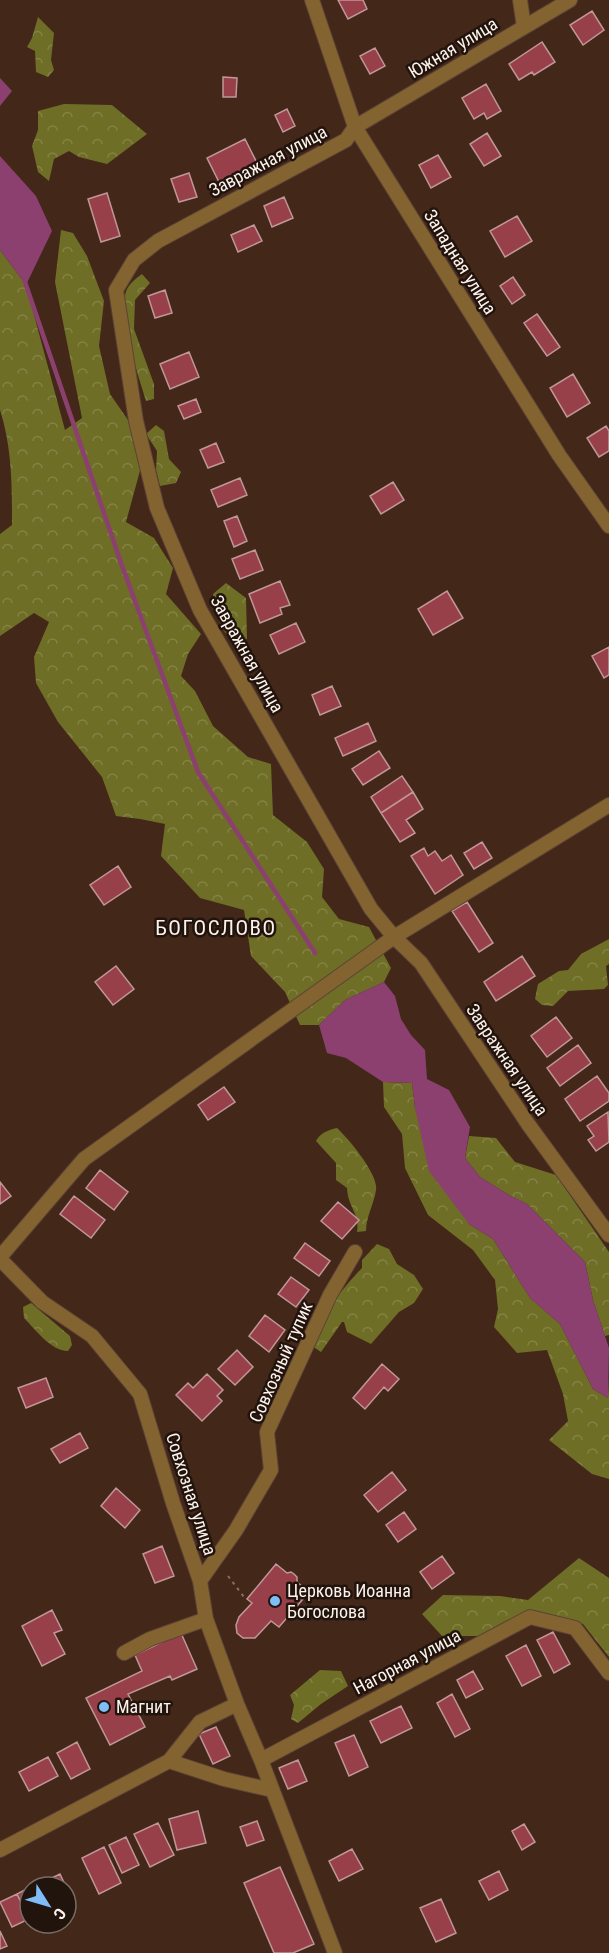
<svg xmlns="http://www.w3.org/2000/svg" width="609" height="1953" font-family="'Roboto Condensed',sans-serif">
	<style>
		.forest { fill: url(#forest-crowns) }
		.water { fill: #8b4070 }
		.lines { fill: none; stroke-linecap: round; stroke-linejoin: round }
		.stream { stroke: #8b4070; stroke-width: 4.5 }
		.building { fill: #97404a; stroke: #c09799; stroke-width: 1.5 }
		.minor-casing { stroke: #5d4337; stroke-width: 16 }
		.path { stroke: #867065; stroke-width: 2; stroke-dasharray: 3 4.5; stroke-linecap: butt }
		.minor { stroke: #836430; stroke-width: 14 }
		.poi-dot { fill: #7fbdf9; stroke: #21140d; stroke-width: 2 }
		.labels { text-anchor: middle; stroke-width: 5; stroke-linejoin: round; paint-order: stroke }
		.street-label { font-size: 18px; fill: #fef2ec; stroke: #21140d }
		.poi-label { font-size: 18px; fill: #fef2ec; stroke: #21140d; text-anchor: start }
		.quarter-label { font-size: 21px; letter-spacing: 1.5px; fill: #fef2ec; stroke: #21140d }
	</style>
	<defs>
		<pattern id="forest-crowns" width="20" height="18" patternUnits="userSpaceOnUse" patternTransform="scale(1.5)"><rect width="20" height="18" fill="#6e6e26"/><path d="M2 6a3 3 0 1 1 6 0M12 15a3 3 0 1 1 6 0" fill="none" stroke="#848346"/></pattern>
	</defs>
	<rect width="100%" height="100%" fill="#432719"/>
	<!-- forest -->
	<path class="forest" d="M38,17L54,33L51,60L54,70L48,77L36,72L35,51L27,47L32,38Z
		M64,104L112,105L147,134L107,164L79,157L69,151L54,159L49,181L38,172L32,146L38,130V111Z
		M61,230L73,233L87,256L104,301L99,346L110,394L128,420L141,467L126,522L154,538L173,568L166,594L201,634L188,654L181,676L195,691L213,726L248,757L271,764L273,815L307,842L324,869L322,897L339,919L369,927L391,968L384,982L345,1000L319,1025H300L285,992L251,956L244,910L200,898L161,856L165,824L140,819L116,816L102,777L58,722L36,683L34,657L49,622L34,613L0,636V534L12,525C12,486 12,447 0,410V250L26,285L65,430L82,418L55,282Z
		M142,274L150,283L135,300L134,329L154,384V399L146,401C137,370 121,328 125,296C126,286 134,280 142,274Z
		M156,425L164,431L169,459L181,472L176,483L160,486L156,470L157,451L146,434Z
		M226,583L246,598L247,639C222,647 215,612 213,594Z
		M609,939V964L606,966L608,985L604,989L568,991L553,1006L542,1005L535,999L538,984L559,971L568,970L581,954Z
		M383,1082L412,1083L415,1108L469,1224L493,1239L530,1298L560,1324L593,1389L608,1398L609,1378V1479L592,1474L549,1440L568,1421L563,1394L547,1350L517,1353L494,1327L498,1309L495,1280L473,1250L428,1215L405,1168L402,1134L384,1107Z
		M337,1128C348,1138 379,1175 376,1190C374,1204 366,1217 366,1231L357,1232C360,1213 348,1208 347,1188L336,1180V1163L316,1141C320,1133 328,1130 337,1128Z
		M469,1136L496,1138L515,1162L556,1175L609,1252V1335L605,1336L593,1300L585,1262L527,1204L509,1195L480,1177L465,1158Z
		M377,1244L389,1249L397,1264L414,1275L423,1289L414,1303L399,1312L371,1344L347,1332L344,1322H342L321,1352L312,1346C316,1337 318,1327 323,1318C330,1304 351,1279 362,1268V1260Z
		M31,1303L70,1336L72,1345L68,1351C51,1351 35,1329 24,1318L23,1307Z
		M579,1558L609,1578V1657L583,1624L522,1613L480,1636H442L422,1614L443,1595L500,1596L528,1600Z
		M320,1670L341,1671L348,1686L321,1704L298,1723L291,1719L294,1705L290,1695Z"/>
	<!-- water -->
	<path class="water" d="M0,78L12,91L0,106Z
		M0,156L36,196L52,231L26,285L0,250Z
		M384,982L395,996L401,1019L411,1035L425,1050L427,1079L449,1090L470,1127L465,1158L480,1177L509,1195L527,1204L585,1262L593,1300L609,1348L608,1398L593,1389L560,1324L530,1298L493,1239L469,1224L429,1171L415,1108L412,1083L383,1082L346,1058L327,1053L319,1025L345,1000Z"/>
	<g class="lines">
		<!-- stream -->
		<path class="stream" d="M24,279L121,563L198,772L315,953"/>
	</g>
	<!-- building -->
	<path class="building" d="M338,0H363L367,9L348,19Z
		M592,11L604,30L583,45L570,25Z
		M542,42L555,62L534,75L532,72L519,80L509,64Z
		M375,48L385,66L370,74L360,56Z
		M223,77L237,78L236,97H223Z
		M486,84L501,111L487,119L484,113L474,119L462,98Z
		M287,109L295,126L283,132L275,115Z
		M487,133L501,156L484,166L470,144Z
		M245,139L257,163L219,182L207,158Z
		M438,155L451,177L431,188L419,165Z
		M189,173L197,197L179,202L171,179Z
		M107,193L120,236L101,242L88,199Z
		M284,197L293,218L272,227L264,206Z
		M517,216L532,241L505,257L490,231Z
		M254,225L262,241L238,252L231,235Z
		M513,277L525,295L512,304L500,286Z
		M165,290L172,313L155,318L148,296Z
		M537,314L560,347L547,356L524,323Z
		M189,352L199,377L170,389L160,364Z
		M573,374L590,403L567,417L550,388Z
		M196,399L201,412L184,419L178,406Z
		M606,426L609,431V451L599,457L587,438Z
		M216,443L224,462L208,468L200,450Z
		M240,478L247,495L218,507L211,490Z
		M393,482L404,500L381,514L370,496Z
		M237,516L247,541L234,547L224,521Z
		M255,550L263,570L240,579L232,559Z
		M280,581L290,605L280,608L282,614L260,623L249,594Z
		M447,591L463,618L433,635L418,609Z
		M296,623L305,642L279,654L270,635Z
		M609,647V675L604,678L592,656Z
		M332,686L341,706L320,715L312,695Z
		M368,723L376,741L343,756L335,738Z
		M379,751L390,768L363,785L352,769Z
		M402,776L413,792L381,813L371,797Z
		M413,792L423,809L406,820L415,833L400,842L381,813Z
		M482,842L492,858L474,869L464,853Z
		M424,848L428,856L435,851L442,861L451,855L463,875L435,894L411,856Z
		M118,866L131,887L104,905L90,885Z
		M467,902L493,943L479,952L452,911Z
		M522,956L535,976L496,1001L484,982Z
		M116,966L134,989L113,1005L95,982Z
		M556,1017L572,1038L547,1057L531,1036Z
		M578,1045L591,1063L560,1086L547,1068Z
		M597,1076L609,1093V1101L580,1121L565,1099Z
		M224,1087L235,1102L208,1120L198,1105Z
		M608,1112L609,1142L596,1151L588,1140L594,1136L587,1126Z
		M100,1170L128,1192L114,1210L86,1188Z
		M0,1182L11,1196L0,1204Z
		M74,1196L105,1220L91,1238L60,1214Z
		M338,1202L359,1220L342,1239L321,1221Z
		M305,1243L330,1261L319,1276L294,1258Z
		M291,1277L309,1290L296,1307L278,1294Z
		M265,1315L285,1330L269,1352L249,1336Z
		M237,1350L253,1367L235,1385L218,1369Z
		M382,1364L399,1379L388,1391L384,1387L365,1409L353,1398Z
		M207,1374L223,1390L217,1396L222,1401L202,1421L176,1395L188,1383L193,1388Z
		M46,1378L53,1397L26,1408L18,1388Z
		M80,1433L88,1448L60,1463L51,1449Z
		M392,1472L406,1490L378,1512L364,1495Z
		M116,1488L140,1510L125,1528L101,1506Z
		M404,1512L416,1529L398,1542L386,1525Z
		M162,1546L174,1576L155,1583L143,1554Z
		M442,1556L454,1573L432,1589L420,1572Z
		M276,1564L287,1573L291,1572L294,1574L297,1577V1582L309,1592L279,1627L271,1621L255,1638H243L237,1633L236,1625L239,1617L252,1603L247,1599Z
		M52,1610L62,1630L54,1633L65,1654L42,1666L22,1626Z
		M553,1632L570,1664L554,1673L537,1640Z
		M181,1633L197,1669L172,1680L170,1676L128,1694L145,1727L110,1745L86,1698L142,1671L135,1655Z
		M526,1645L541,1676L522,1686L506,1656Z
		M473,1671L483,1689L466,1698L457,1680Z
		M452,1694L470,1729L455,1737L437,1703Z
		M401,1706L412,1728L381,1743L370,1721Z
		M216,1727L230,1756L213,1764L199,1734Z
		M354,1735L368,1767L349,1776L335,1743Z
		M77,1742L90,1769L71,1779L57,1753Z
		M48,1757L58,1776L29,1791L19,1772Z
		M298,1760L307,1781L288,1789L279,1768Z
		M198,1811L206,1843L177,1850L169,1819Z
		M257,1821L264,1840L247,1846L240,1827Z
		M158,1823L174,1855L150,1867L134,1834Z
		M524,1824L535,1842L522,1850L512,1831Z
		M126,1837L139,1865L122,1873L109,1845Z
		M104,1847L121,1883L99,1894L82,1858Z
		M352,1849L363,1869L339,1881L329,1861Z
		M280,1867L314,1944L293,1953H274L244,1883Z
		M499,1871L508,1890L489,1900L479,1881Z
		M60,1874L73,1902L66,1906V1887H43L41,1883Z
		M30,1887V1919H29L17,1894Z
		M17,1894L29,1919L12,1927L0,1902Z
		M441,1899L456,1933L436,1942L420,1908Z
		M0,1931L7,1946L0,1949Z"/>
	<g class="lines">
		<!-- minor casing -->
		<g class="minor-casing">
			<path id="minor" d="M312,0L355,127L559,455L609,526
				M520,0L524,27
				M570,0L355,127L346,140L158,241L134,260L116,290L136,421L157,508L200,610L371,909L394,937L421,963L528,1124L609,1235
				M0,1257L84,1159L394,937L609,805
				M0,1259L42,1302L92,1336L140,1394L173,1503L200,1581L206,1619L237,1704L261,1760L335,1953
				M200,1581L236,1530L271,1470L267,1432L330,1295L355,1252
				M124,1653L150,1639L206,1619
				M261,1760L530,1617L575,1628L609,1673
				M169,1761L224,1779L272,1790
				M0,1850L169,1761L200,1722L237,1704"/>
		</g>
		<!-- path -->
		<path class="path" d="M228,1576L244,1597"/>
		<!-- minor -->
		<use href="#minor" class="minor"/>
	</g>
	<!-- markers -->
	<g class="poi-dot">
		<circle cx="275" cy="1601" r="6"/>
		<circle cx="104" cy="1707" r="6"/>
	</g>
	<g class="labels">
		<!-- street labels -->
		<g class="street-label">
			<text transform="translate(453 48) rotate(-31)" y="6">Южная улица</text>
			<text transform="translate(268 161) rotate(-28)" y="6">Завражная улица</text>
			<text transform="translate(460 262) rotate(58)" y="6">Западная улица</text>
			<text transform="translate(247 654) rotate(61)" y="6">Завражная улица</text>
			<text transform="translate(507 1060) rotate(56)" y="6">Завражная улица</text>
			<text transform="translate(281 1362) rotate(-66)" y="6">Совхозный тупик</text>
			<text transform="translate(191 1494) rotate(72)" y="6">Совхозная улица</text>
			<text transform="translate(407 1662) rotate(-28)" y="6">Нагорная улица</text>
		</g>
		<!-- poi labels -->
		<g class="poi-label">
			<text x="287" y="1597">Церковь Иоанна<tspan x="287" dy="21">Богослова</tspan></text>
			<text x="116" y="1713">Магнит</text>
		</g>
		<!-- quarter labels -->
		<g class="quarter-label">
			<text x="216" y="935">БОГОСЛОВО</text>
		</g>
	</g>
	<!-- north arrow -->
	<g transform="translate(48 1905) rotate(127)"><circle r="28" fill="#21140d" stroke="#796d66" stroke-width="1.5"/>
	<path d="M0-4.5L10 22L0 15L-10 22Z" fill="#7fbdf9"/>
	<text y="-9" font-size="16" font-weight="bold" text-anchor="middle" fill="#fef2ec">С</text>
	</g>
</svg>
